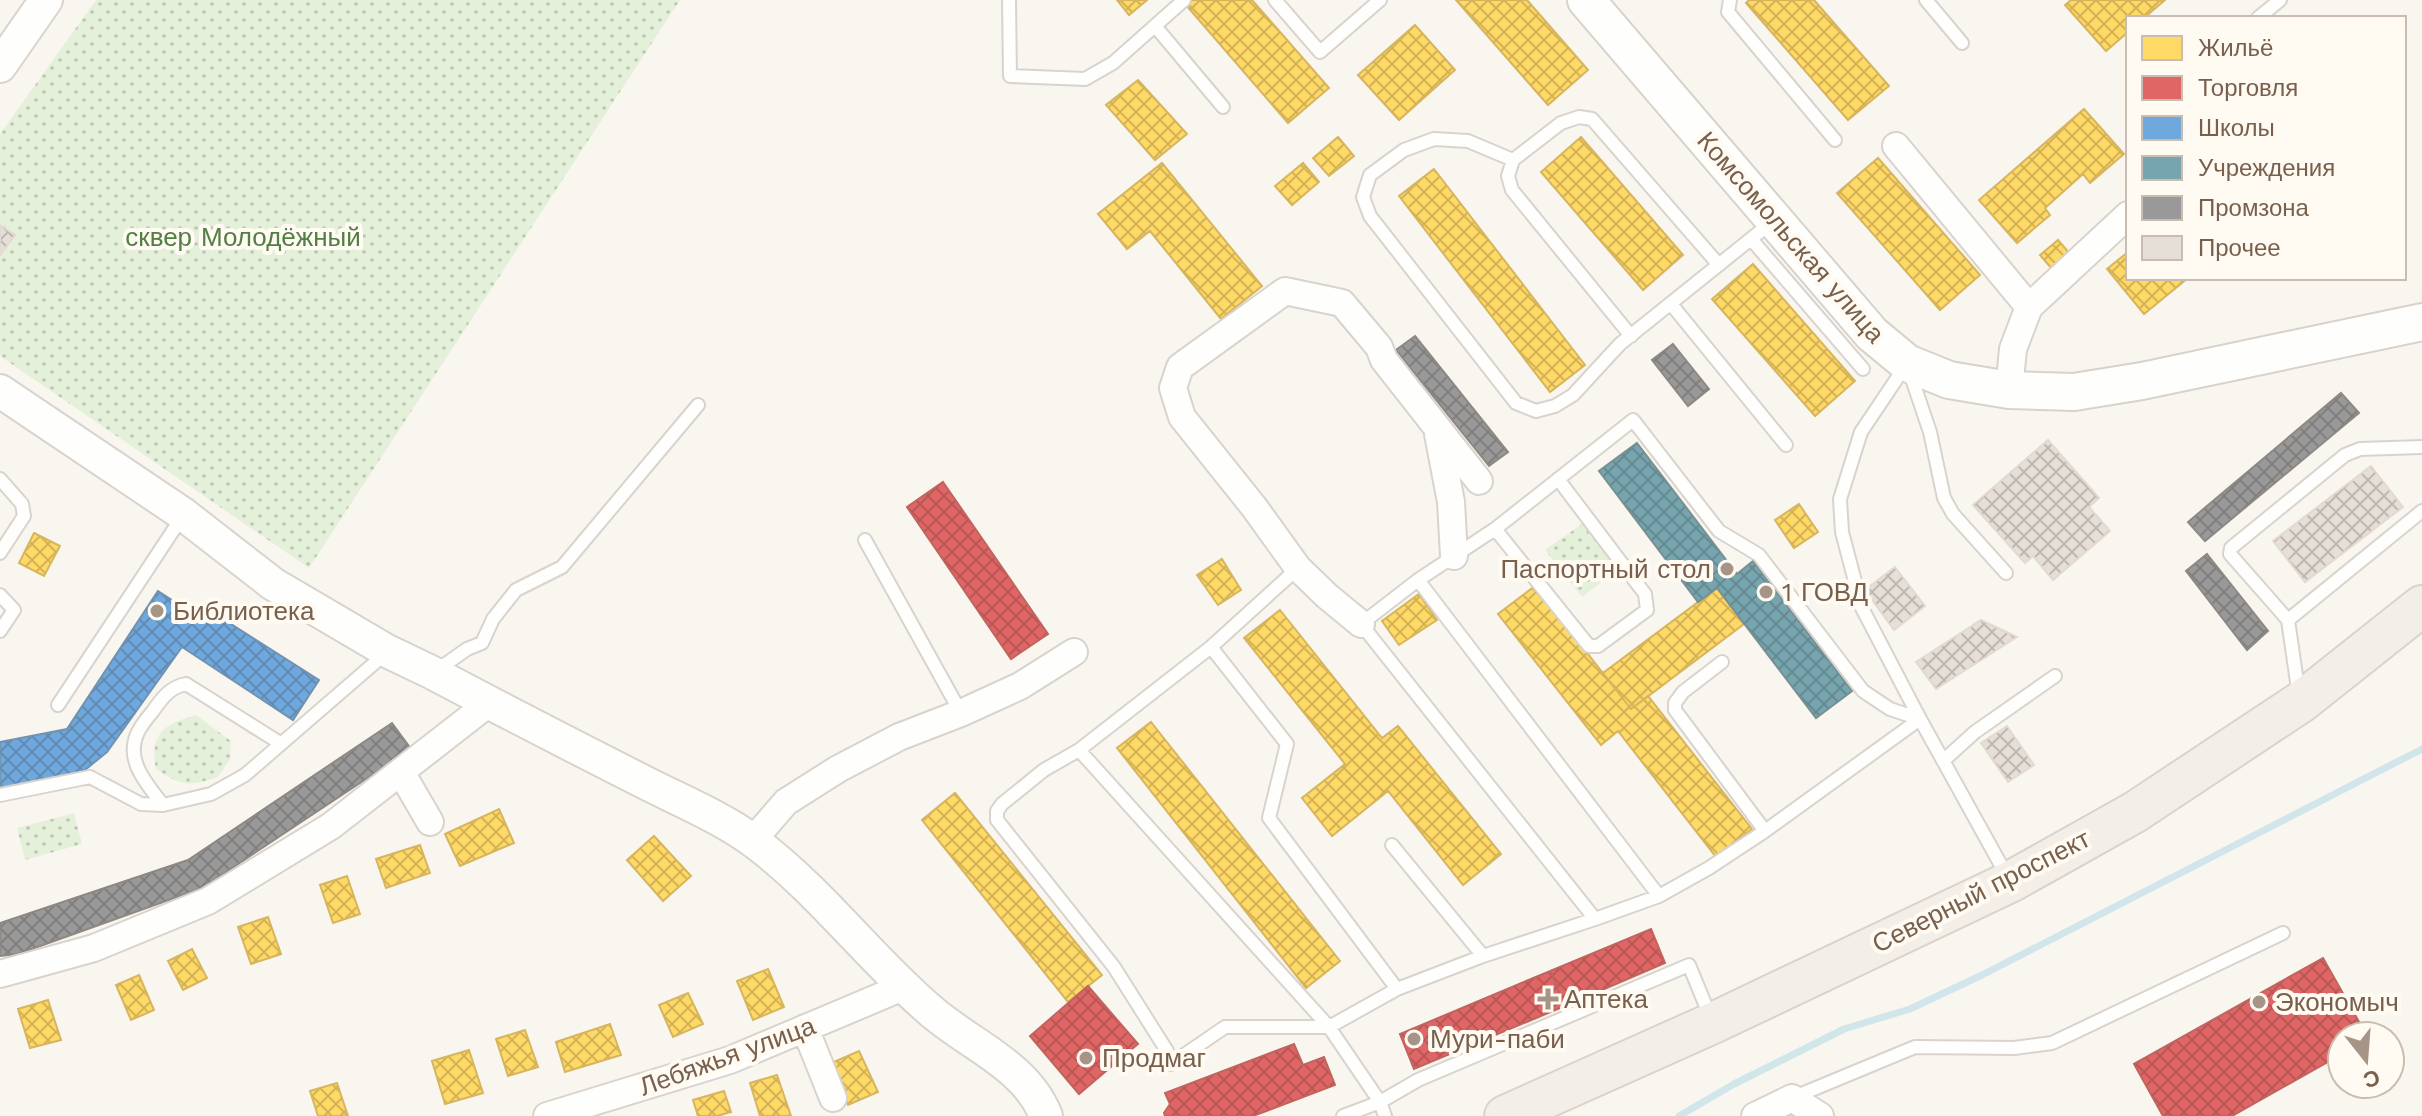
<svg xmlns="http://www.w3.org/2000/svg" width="2422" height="1116" font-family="'Work Sans',sans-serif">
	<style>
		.grass { fill: url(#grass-dots) }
		.homes { fill: url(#homes-cross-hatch); stroke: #d7b55e; stroke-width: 2 }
		.shops { fill: url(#shops-cross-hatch); stroke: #c1645e; stroke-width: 2 }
		.schools { fill: url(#schools-cross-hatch); stroke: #7292b1; stroke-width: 2 }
		.public { fill: url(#public-cross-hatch); stroke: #779092; stroke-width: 2 }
		.industry { fill: url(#industry-cross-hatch); stroke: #8f8882; stroke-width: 2 }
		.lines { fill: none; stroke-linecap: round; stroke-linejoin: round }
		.stream { stroke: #d0e6ea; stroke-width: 7 }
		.building { fill: url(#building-cross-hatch); stroke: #e2dad2; stroke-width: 2 }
		.service-casing { stroke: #d9d3cd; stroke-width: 16 }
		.minor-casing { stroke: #d9d3cd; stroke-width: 30 }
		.tertiary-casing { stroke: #d9d3cd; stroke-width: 36 }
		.secondary-casing { stroke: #d8d2ca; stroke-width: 40 }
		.primary-casing { stroke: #dad3cc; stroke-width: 44 }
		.service { stroke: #fefefd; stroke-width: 12 }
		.minor { stroke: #fefefd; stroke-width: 26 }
		.tertiary { stroke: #fefefd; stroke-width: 32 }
		.secondary { stroke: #fefefd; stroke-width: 36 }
		.primary { stroke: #f3efe8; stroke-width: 40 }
		.poi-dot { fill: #a69486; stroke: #fffbf3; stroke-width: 3 }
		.labels { text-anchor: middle; stroke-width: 8; stroke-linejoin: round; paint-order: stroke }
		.park-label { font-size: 26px; fill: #527f44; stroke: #fffbf3 }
		.street-label { font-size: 26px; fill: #79604d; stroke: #fffbf3 }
		.poi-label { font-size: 26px; fill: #79604d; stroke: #fffbf3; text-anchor: start }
	</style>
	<defs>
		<pattern id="grass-dots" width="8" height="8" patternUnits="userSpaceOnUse" patternTransform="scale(2)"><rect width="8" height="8" fill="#e5f0db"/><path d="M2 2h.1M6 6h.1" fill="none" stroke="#bec6b4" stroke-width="1.8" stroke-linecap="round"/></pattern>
		<pattern id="homes-cross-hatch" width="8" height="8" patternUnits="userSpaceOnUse" patternTransform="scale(2)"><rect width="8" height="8" fill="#ffd966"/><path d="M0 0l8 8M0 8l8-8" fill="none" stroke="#d3b356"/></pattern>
		<pattern id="shops-cross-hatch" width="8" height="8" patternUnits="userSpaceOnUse" patternTransform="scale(2)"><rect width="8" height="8" fill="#e06666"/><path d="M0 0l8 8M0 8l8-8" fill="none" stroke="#ba5756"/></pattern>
		<pattern id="schools-cross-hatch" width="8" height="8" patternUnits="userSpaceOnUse" patternTransform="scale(2)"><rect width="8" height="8" fill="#6fa8dc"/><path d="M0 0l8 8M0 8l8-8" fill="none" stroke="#608cb5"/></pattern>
		<pattern id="public-cross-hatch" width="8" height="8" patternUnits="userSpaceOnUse" patternTransform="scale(2)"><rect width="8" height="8" fill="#76a5af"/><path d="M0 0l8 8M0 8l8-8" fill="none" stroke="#668a91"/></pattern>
		<pattern id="industry-cross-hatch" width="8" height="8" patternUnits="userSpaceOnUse" patternTransform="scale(2)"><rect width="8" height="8" fill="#999"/><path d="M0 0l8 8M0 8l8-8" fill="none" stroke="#82807f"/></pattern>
		<pattern id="building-cross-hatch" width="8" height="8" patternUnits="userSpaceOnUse" patternTransform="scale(2)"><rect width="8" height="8" fill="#e6dfd7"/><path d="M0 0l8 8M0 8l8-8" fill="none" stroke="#bfb8b1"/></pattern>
	</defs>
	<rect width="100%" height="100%" fill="#f9f6f0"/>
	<!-- grass -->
	<path class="grass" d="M96,0H680L309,568L0,356V134Z
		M1582,524L1618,569L1582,597L1545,550Z
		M196,715L231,741L230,759L218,777C190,787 181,786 156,769C149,734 164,724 196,715Z
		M74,813L82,844L25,860L17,828Z"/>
	<!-- homes -->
	<path class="homes" d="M1117,0H1147L1129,15Z
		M1192,0H1252L1329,88L1288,123L1186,5Z
		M1456,0H1527L1588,70L1548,105Z
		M1749,0H1814L1889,86L1848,120L1746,3Z
		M2071,0H2165L2144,18H2128V32L2106,51L2065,5Z
		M1415,25L1455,70L1399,120L1358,75Z
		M1138,80L1187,134L1155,160L1106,105Z
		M2084,109L2124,154L2090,183L2083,174L2045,208L2050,215L2017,243L1979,200Z
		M1338,137L1354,156L1329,176L1313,158Z
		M1581,137L1683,255L1643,290L1541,172Z
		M1878,158L1980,275L1940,310L1837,193Z
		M1162,163L1262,286L1221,319L1150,231L1127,249L1098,214Z
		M1303,163L1319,182L1292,205L1275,186Z
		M1434,169L1585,365L1550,392L1399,196Z
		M2058,240L2070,254L2052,269L2040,255Z
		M2128,252V278H2188L2144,314L2107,269Z
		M1753,264L1855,381L1815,416L1712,299Z
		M1799,504L1818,532L1794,548L1775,520Z
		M34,533L60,546L44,576L19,563Z
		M1222,559L1241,590L1218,605L1197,575Z
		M1535,586L1631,709L1648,696L1752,829L1716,857L1618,731L1601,745L1498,614Z
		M1717,588L1744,624L1631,709L1603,673Z
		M1419,594L1437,620L1399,645L1382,621Z
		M1280,610L1382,738L1398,726L1501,854L1463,885L1388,791L1332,836L1302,798L1345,764L1244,638Z
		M1151,722L1340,961L1306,988L1117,748Z
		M955,793L1102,975L1068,1002L922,820Z
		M499,809L514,843L460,866L445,834Z
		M654,836L691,876L663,901L627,860Z
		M420,845L430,873L386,888L376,859Z
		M347,876L360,914L333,923L320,885Z
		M268,917L281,954L251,964L238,927Z
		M192,949L207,978L183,990L168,961Z
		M768,969L784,1007L753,1020L737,981Z
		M139,975L154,1010L131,1020L116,985Z
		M688,993L703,1024L673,1037L659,1005Z
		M48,1000L61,1040L30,1048L18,1009Z
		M610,1024L621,1055L565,1072L556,1042Z
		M525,1030L538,1067L508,1076L496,1039Z
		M469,1050L483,1093L445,1104L432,1061Z
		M859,1051L878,1092L848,1105L829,1064Z
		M777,1075L791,1116H760L750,1083Z
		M337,1083L348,1116H318L310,1091Z
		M724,1091L731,1112L717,1116H698L693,1100Z"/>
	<!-- shops -->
	<path class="shops" d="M943,482L1048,634L1011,659L907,507Z
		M1651,929L1665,963L1565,1006L1550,971Z
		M2323,958L2367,1036H2342V1054L2232,1116H2163L2134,1064Z
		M1550,971L1565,1006L1414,1069L1400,1034Z
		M1088,986L1138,1044L1079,1094L1030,1036Z
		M1294,1044L1303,1065L1324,1057L1335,1085L1253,1116H1165L1164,1113L1170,1104L1165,1093Z"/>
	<!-- schools -->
	<path class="schools" d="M158,591L192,613L201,605L319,680L293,720L182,647L107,752L80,774L0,790V742L67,729Z"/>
	<!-- public -->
	<path class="public" d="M1637,443L1737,574L1753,561L1852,691L1816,718L1717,588L1698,602L1599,471Z"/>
	<!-- industry -->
	<path class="industry" d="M1415,336L1508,452L1489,466L1396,350Z
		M1673,344L1709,389L1688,406L1652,360Z
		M2341,393L2359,413L2205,541L2188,522Z
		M2207,554L2268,631L2247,650L2186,571Z
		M392,723L411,749L202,888L18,954L0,956V923L188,860Z"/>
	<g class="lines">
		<!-- stream -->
		<path class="stream" d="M1679,1116L1734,1084L1844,1029L1910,1009L1982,975L2422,749"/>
	</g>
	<!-- building -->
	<path class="building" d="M0,225L15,235L0,255Z
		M2048,440L2099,498L2089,507L2110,531L2053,580L2033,556L2025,563L1973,505Z
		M2371,466L2403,507L2305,582L2273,541Z
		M1895,567L1925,606L1894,630L1865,590Z
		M1981,620L2017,637L1936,689L1916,662Z
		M2007,726L2034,765L2008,782L1981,743Z"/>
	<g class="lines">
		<!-- service casing -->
		<g class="service-casing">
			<path id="service" d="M1009,0L1010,76L1085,79L1113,63L1184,0
				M1275,0L1320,52L1380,0
				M1730,0L1728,12L1835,140
				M1926,0L1962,43
				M2258,18L2280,0
				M1155,26L1223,107
				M1513,160L1468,141L1434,139L1404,150L1370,175L1363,197L1370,216L1516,403L1536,411L1555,406L1573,395L1620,344L1772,222
				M1751,239L1863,369
				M1671,304L1786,445
				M1631,336L1512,190L1508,176L1513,160L1561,123L1579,117L1592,119L1719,265
				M1906,365L1861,432L1840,499L1842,532L1862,608L1920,719L1765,831L1709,868L1659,896L1595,919L1361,624L1418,580L1495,529L1633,420L1719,531L1759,555L1863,691L1890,709L1920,719L2007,876
				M1909,370L1930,432L1944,498L1953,514L2006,573
				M0,479L22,504L24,516L0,553
				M1495,529L1589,646H1598L1647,610L1645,594L1558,479
				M865,540L961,713
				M1418,580L1659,896
				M0,595L14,610L0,631
				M2288,620L2422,511
				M1211,647L1298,568
				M1722,662L1683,692L1675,703V710L1765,831
				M436,671L467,649L482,643L493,619L516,590L562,567L698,405
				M2299,696L2288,620L2230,554L2231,548L2345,455L2360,449L2422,447
				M58,705L182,517
				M1079,750L1044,770L1002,804L997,811V820L1114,967L1167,1051L1171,1064L1225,1027H1329L1397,989L1483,956L1595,919
				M1943,761L1975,732L2055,676
				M0,795L90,777L141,804L163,805L211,794L245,775L385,654
				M163,805C147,784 124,760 138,732C142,724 148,717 153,711C162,698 170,687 186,684L280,743
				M1392,845L1483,956
				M1792,1098L1915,1047L2014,1048L2052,1043L2283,933
				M1343,1116L1380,1102L1329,1027L1079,750L1211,647L1287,744L1269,818L1397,989
				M1385,1116L1380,1102L1418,1080L1689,965L1710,1016"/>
		</g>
		<!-- minor casing -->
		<g class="minor-casing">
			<path id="minor" d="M1896,146L2029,307
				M2009,390L2013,349L2029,307L2128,215
				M1438,434L1451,502L1454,556
				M1361,624L1327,596L1298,568L1254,507L1182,417L1173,388L1180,367L1285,291L1342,303L1379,347L1384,360L1479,481
				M401,772L430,822
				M753,840L786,802L838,769L899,737L961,713L1020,686L1074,652
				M0,974L94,948L208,901L331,826L489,703
				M805,1028L833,1098
				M547,1116L730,1060L903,987
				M1755,1116L1792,1098L1820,1116"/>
		</g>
		<!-- tertiary casing -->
		<g class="tertiary-casing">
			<path id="tertiary" d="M0,66L46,0
				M0,391L183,514L273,584L387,651L433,673C503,710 573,746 644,782C681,801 723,818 756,843C821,892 870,959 931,1011C970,1045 1026,1065 1046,1116"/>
		</g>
		<!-- secondary casing -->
		<g class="secondary-casing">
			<path id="secondary" d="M1586,0L1872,334L1907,363L1949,380L2009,390L2074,392L2142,381L2422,322"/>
		</g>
		<!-- primary casing -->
		<g class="primary-casing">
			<path id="primary" d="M1505,1116L1713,1023L2010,882L2135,812L2301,702L2422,606"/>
		</g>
		<!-- service -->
		<use href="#service" class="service"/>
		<!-- minor -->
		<use href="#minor" class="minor"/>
		<!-- tertiary -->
		<use href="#tertiary" class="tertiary"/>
		<!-- secondary -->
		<use href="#secondary" class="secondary"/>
		<!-- primary -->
		<use href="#primary" class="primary"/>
	</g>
	<!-- markers -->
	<g class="poi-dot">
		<circle cx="1727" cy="569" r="8"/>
		<circle cx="1766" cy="592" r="8"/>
		<circle cx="157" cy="611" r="8"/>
		<path d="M1544 987h8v8h8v8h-8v8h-8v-8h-8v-8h8z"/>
		<circle cx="2259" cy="1002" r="8"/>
		<circle cx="1414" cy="1039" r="8"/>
		<circle cx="1086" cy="1058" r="8"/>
	</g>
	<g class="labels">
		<!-- park labels -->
		<g class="park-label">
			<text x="243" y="246">сквер Молодёжный</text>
		</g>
		<!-- street labels -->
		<g class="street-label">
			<text transform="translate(1791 237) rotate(49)" y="9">Комсомольская улица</text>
			<text transform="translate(1981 891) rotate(-27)" y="9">Северный проспект</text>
			<text transform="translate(727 1056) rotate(-20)" y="9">Лебяжья улица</text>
		</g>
		<!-- poi labels -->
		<g class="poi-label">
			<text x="1711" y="578" text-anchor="end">Паспортный стол</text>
			<text x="1782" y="601">1 ГОВД</text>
			<text x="173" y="620">Библиотека</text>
			<text x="1564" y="1008">Аптека</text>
			<text x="2275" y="1011">Экономыч</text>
			<text x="1430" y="1048">Мури-паби</text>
			<text x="1102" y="1067">Продмаг</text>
		</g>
	</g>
	<!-- legend -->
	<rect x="2126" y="16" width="280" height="264" fill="#fffbf3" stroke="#c9bdb1" stroke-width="2"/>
	<rect x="2142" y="36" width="40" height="24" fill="#ffd966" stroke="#c9bdb1" stroke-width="2"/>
	<text x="2198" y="56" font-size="24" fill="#79604d">Жильё</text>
	<rect x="2142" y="76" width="40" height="24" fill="#e06666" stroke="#c9bdb1" stroke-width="2"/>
	<text x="2198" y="96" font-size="24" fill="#79604d">Торговля</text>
	<rect x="2142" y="116" width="40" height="24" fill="#6fa8dc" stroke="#c9bdb1" stroke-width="2"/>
	<text x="2198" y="136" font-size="24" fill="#79604d">Школы</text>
	<rect x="2142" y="156" width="40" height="24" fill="#76a5af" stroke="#c9bdb1" stroke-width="2"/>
	<text x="2198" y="176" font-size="24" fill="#79604d">Учреждения</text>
	<rect x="2142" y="196" width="40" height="24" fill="#999999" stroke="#c9bdb1" stroke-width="2"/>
	<text x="2198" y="216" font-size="24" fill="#79604d">Промзона</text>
	<rect x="2142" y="236" width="40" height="24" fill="#e6dfd7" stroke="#c9bdb1" stroke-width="2"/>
	<text x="2198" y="256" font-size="24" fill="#79604d">Прочее</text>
	<!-- north arrow -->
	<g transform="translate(2366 1060) rotate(163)"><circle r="38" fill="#fffbf3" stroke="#c9bdb1" stroke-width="2"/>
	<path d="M0-6L14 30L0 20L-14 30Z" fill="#a69486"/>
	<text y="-12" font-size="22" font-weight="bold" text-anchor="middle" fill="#79604d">С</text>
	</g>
</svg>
